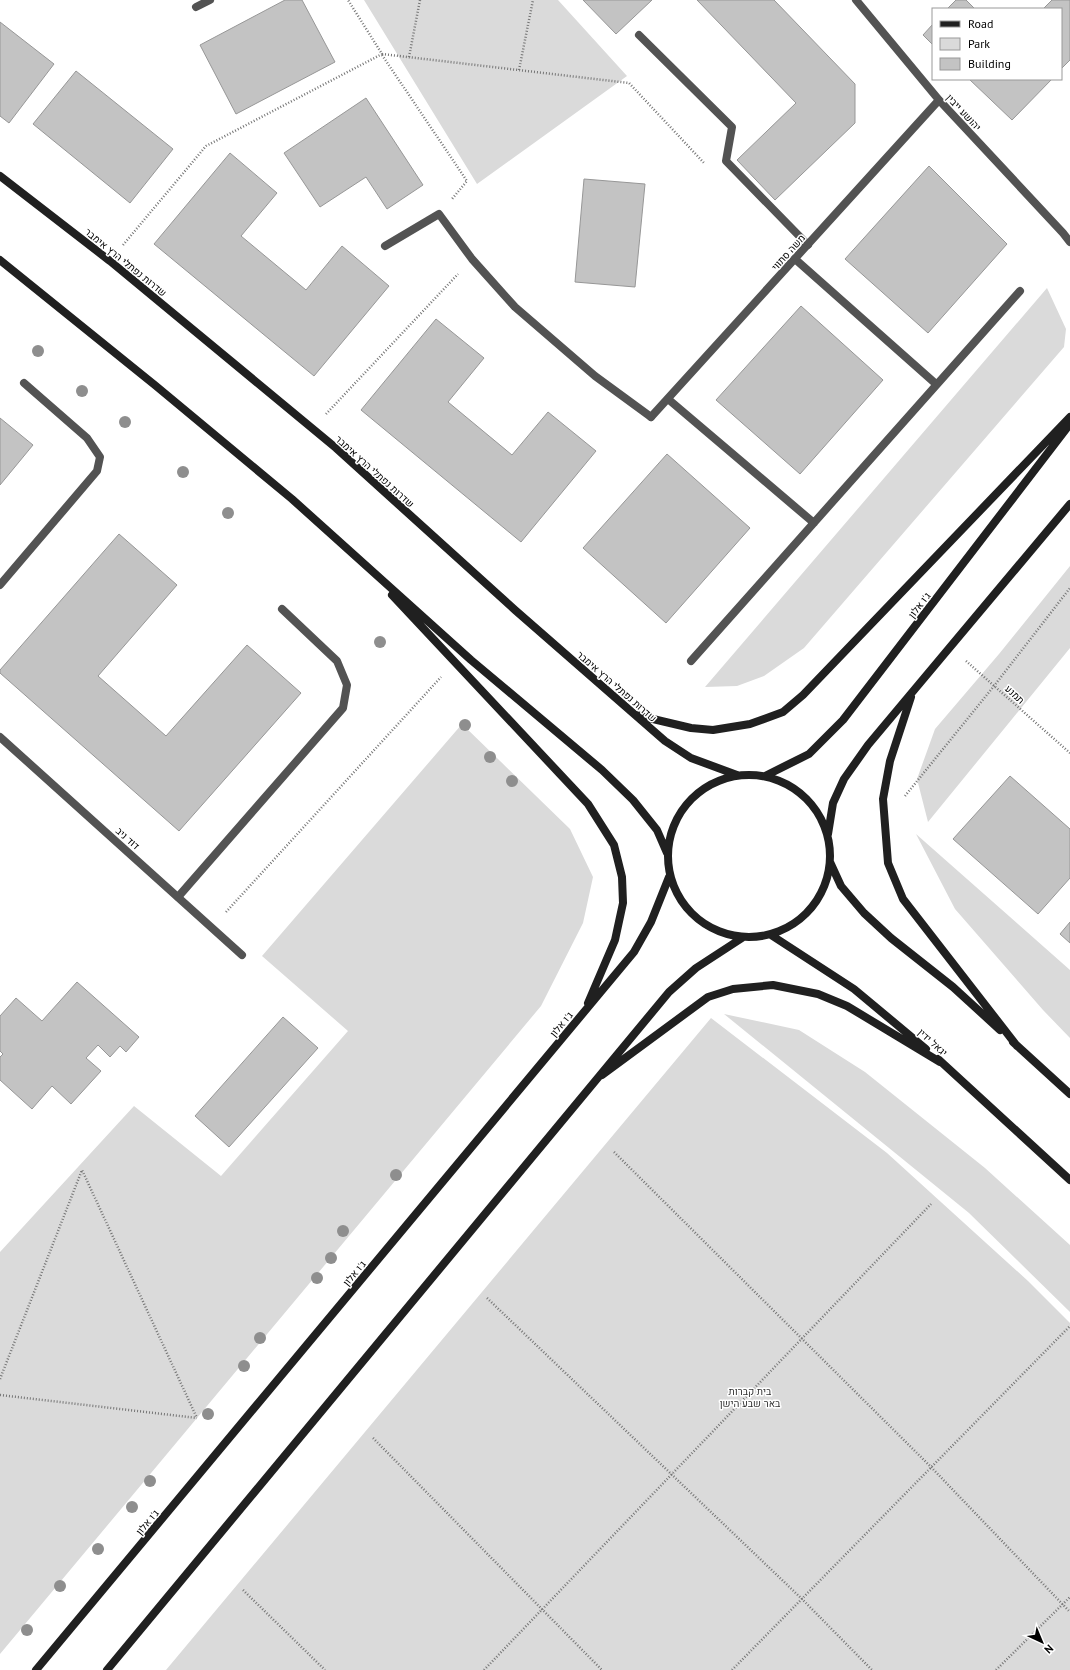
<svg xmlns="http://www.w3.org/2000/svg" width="1070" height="1670" font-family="'PT Sans',Heebo,sans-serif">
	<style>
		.green { fill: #dadada }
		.building { fill: #c3c3c3; stroke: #979797 }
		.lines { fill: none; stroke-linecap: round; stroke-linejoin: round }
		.path { stroke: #757575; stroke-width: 2.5; stroke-dasharray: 1 2; stroke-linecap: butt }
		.service { stroke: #535353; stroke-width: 8 }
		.minor { stroke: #535353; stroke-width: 8 }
		.secondary { stroke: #202020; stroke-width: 8 }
		.tree { fill: #8e8e8e }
		.labels { text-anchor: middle; stroke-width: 3; stroke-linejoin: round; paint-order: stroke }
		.street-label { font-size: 10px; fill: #000; stroke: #fff }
		.park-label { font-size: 10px; fill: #313131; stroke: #fff }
	</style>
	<rect width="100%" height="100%" fill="#fff"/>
	<!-- green -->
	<path class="green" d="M364,0H558L627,76L477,184Z
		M1047,288L1066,329L1064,347L804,648L764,676L737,686L705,687Z
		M1070,566V648L928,822L917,779L935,729L999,654Z
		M462,724L570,829L593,877L583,923L541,1006L0,1654V1252L134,1106L221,1176L348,1031L262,956Z
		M916,834L1070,970V1038L1043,1010L955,909Z
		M724,1014L799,1030L865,1072L985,1168L1070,1245V1312L969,1213Z
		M711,1018L887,1153L1028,1281L1070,1323V1670H166Z"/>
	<!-- building -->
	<path class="building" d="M285,0H302L335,62L236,114L200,45Z
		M583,0H652L616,34Z
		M697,0H774L855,84V123L775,200L737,160L796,103Z
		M956,0H966L975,9H947Z
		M1052,0H1070V60L1061,69V9H1043Z
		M0,22L54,64L9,123L0,116Z
		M933,24V45L923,35Z
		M76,71L173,149L130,203L33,124Z
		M969,79H1052L1012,120Z
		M366,98L423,185L387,209L366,177L320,207L284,153Z
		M230,153L277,193L241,236L306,290L342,246L389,286L314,376L154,244Z
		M929,166L1007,244L928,333L845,259Z
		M584,179L645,184L635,287L575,282Z
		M801,306L883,380L800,474L716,400Z
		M436,319L484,358L448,402L512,455L548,412L596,451L521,542L361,410Z
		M0,418L33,445L0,485Z
		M667,454L750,528L666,623L583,548Z
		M119,534L177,585L98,676L166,736L247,645L301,693L179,831L0,673V670Z
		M1010,776L1070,829V878L1038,914L953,839Z
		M1070,922V943L1060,934Z
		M77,982L139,1037L126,1052L120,1046L110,1057L98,1045L86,1058L101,1071L71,1104L52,1086L32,1109L0,1080V1057L3,1054L0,1051V1016L16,998L42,1021Z
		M283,1017L318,1048L229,1147L195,1116Z"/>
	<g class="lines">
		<!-- path -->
		<path class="path" d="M382,54L629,83L705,164
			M382,55L467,181L452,199
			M409,57L420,0
			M519,70L533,0
			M123,245L206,146L382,54L348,0
			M326,414L458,274
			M966,661L1070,753
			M905,796L994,686L1070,588
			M226,912L441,677
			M614,1152L931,1467L1070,1612
			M487,1298L802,1599L872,1670
			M0,1379L82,1170L197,1418
			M0,1395L197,1418
			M373,1438L602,1670
			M243,1590L325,1670
			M484,1670L931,1204
			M732,1670L1070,1326
			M996,1670L1070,1597"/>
		<!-- service -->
		<path class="service" d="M196,7L210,0
			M639,35L732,127L726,161L808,245
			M385,246L439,214L472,259L515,307L595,376L651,417
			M795,259L936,384
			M668,399L814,523
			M0,585L97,471L100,457L87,438L24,383
			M691,661L1020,291
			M178,897L343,708L347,685L337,661L282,609"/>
		<!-- minor -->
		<path class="minor" d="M856,0L939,100L1063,233L1070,242
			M651,417L939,100
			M0,737L242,955"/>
		<!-- secondary -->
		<path class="secondary" d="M0,176L110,261L336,448L515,610L665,741L691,758L737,775
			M0,260L156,386L292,499L471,660L602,770L633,800L657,830L667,853
			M392,595L588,804L614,845L622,877L623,903L615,940L588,1003
			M911,697L890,761L883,799L888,863L903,899L1017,1046
			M636,715L691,728L713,730L750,724L783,712L803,695L1070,417
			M668 856a81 81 0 1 1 162 0a81 81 0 1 1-162 0Z
			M765,776L809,754L843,720L1070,424
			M828,834L833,803L844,779L868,745L1070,504
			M830,862L841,886L864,913L891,938L953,987L1000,1030
			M771,935L854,989L926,1049
			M1013,1042L1070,1094
			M938,1059L1070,1180
			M602,1075L708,997L733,989L773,985L818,994L847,1006L940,1062
			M36,1670L634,952L651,922L669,877
			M107,1670L669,992L696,968L742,938"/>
	</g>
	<!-- trees -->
	<g class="tree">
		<circle cx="38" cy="351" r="6"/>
		<circle cx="82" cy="391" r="6"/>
		<circle cx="125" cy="422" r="6"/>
		<circle cx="183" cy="472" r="6"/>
		<circle cx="228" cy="513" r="6"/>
		<circle cx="380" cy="642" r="6"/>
		<circle cx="465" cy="725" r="6"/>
		<circle cx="490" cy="757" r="6"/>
		<circle cx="512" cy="781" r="6"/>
		<circle cx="396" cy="1175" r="6"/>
		<circle cx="343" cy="1231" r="6"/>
		<circle cx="331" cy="1258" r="6"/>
		<circle cx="317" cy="1278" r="6"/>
		<circle cx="260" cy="1338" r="6"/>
		<circle cx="244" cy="1366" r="6"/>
		<circle cx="208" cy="1414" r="6"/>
		<circle cx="150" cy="1481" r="6"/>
		<circle cx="132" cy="1507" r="6"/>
		<circle cx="98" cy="1549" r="6"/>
		<circle cx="60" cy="1586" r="6"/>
		<circle cx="27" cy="1630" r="6"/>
	</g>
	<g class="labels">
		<!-- street labels -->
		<g class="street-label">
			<text transform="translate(964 112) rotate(47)" y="4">יהושע ייבין</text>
			<text transform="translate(788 252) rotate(-48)" y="4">משה סתווי</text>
			<text transform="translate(126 262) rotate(39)" y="4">שדרות נפתלי הרץ אימבר</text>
			<text transform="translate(375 471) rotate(42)" y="4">שדרות נפתלי הרץ אימבר</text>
			<text transform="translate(919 605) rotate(-52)" y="4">ג'ו אלון</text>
			<text transform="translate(617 686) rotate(41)" y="4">שדרות נפתלי הרץ אימבר</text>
			<text transform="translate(1015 694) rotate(42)" y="4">תמנע</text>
			<text transform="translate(128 838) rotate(42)" y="4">דוד ניב</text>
			<text transform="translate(561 1024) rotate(-50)" y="4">ג'ו אלון</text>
			<text transform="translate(933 1042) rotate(42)" y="4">יגאל ידין</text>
			<text transform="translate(354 1273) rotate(-50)" y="4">ג'ו אלון</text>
			<text transform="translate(147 1522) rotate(-50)" y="4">ג'ו אלון</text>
		</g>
		<!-- park labels -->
		<g class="park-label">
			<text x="750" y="1395">בית קברות<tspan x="750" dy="12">באר שבע הישן</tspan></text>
		</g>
	</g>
	<!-- legend -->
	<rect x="932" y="8" width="130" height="72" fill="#ffffff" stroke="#999999"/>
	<rect x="940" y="21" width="20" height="6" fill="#202020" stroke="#999999"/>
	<text x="968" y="28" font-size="12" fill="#000000">Road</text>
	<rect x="940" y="38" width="20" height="12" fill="#dadada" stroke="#999999"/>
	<text x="968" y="48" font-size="12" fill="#000000">Park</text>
	<rect x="940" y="58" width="20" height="12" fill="#c3c3c3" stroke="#999999"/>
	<text x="968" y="68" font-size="12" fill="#000000">Building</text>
	<!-- north arrow -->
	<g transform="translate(1042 1642) rotate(136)" stroke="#ffffff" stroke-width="3" paint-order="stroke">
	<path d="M0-3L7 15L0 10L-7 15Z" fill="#000000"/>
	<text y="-6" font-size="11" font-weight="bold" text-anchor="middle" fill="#000000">N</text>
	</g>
</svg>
